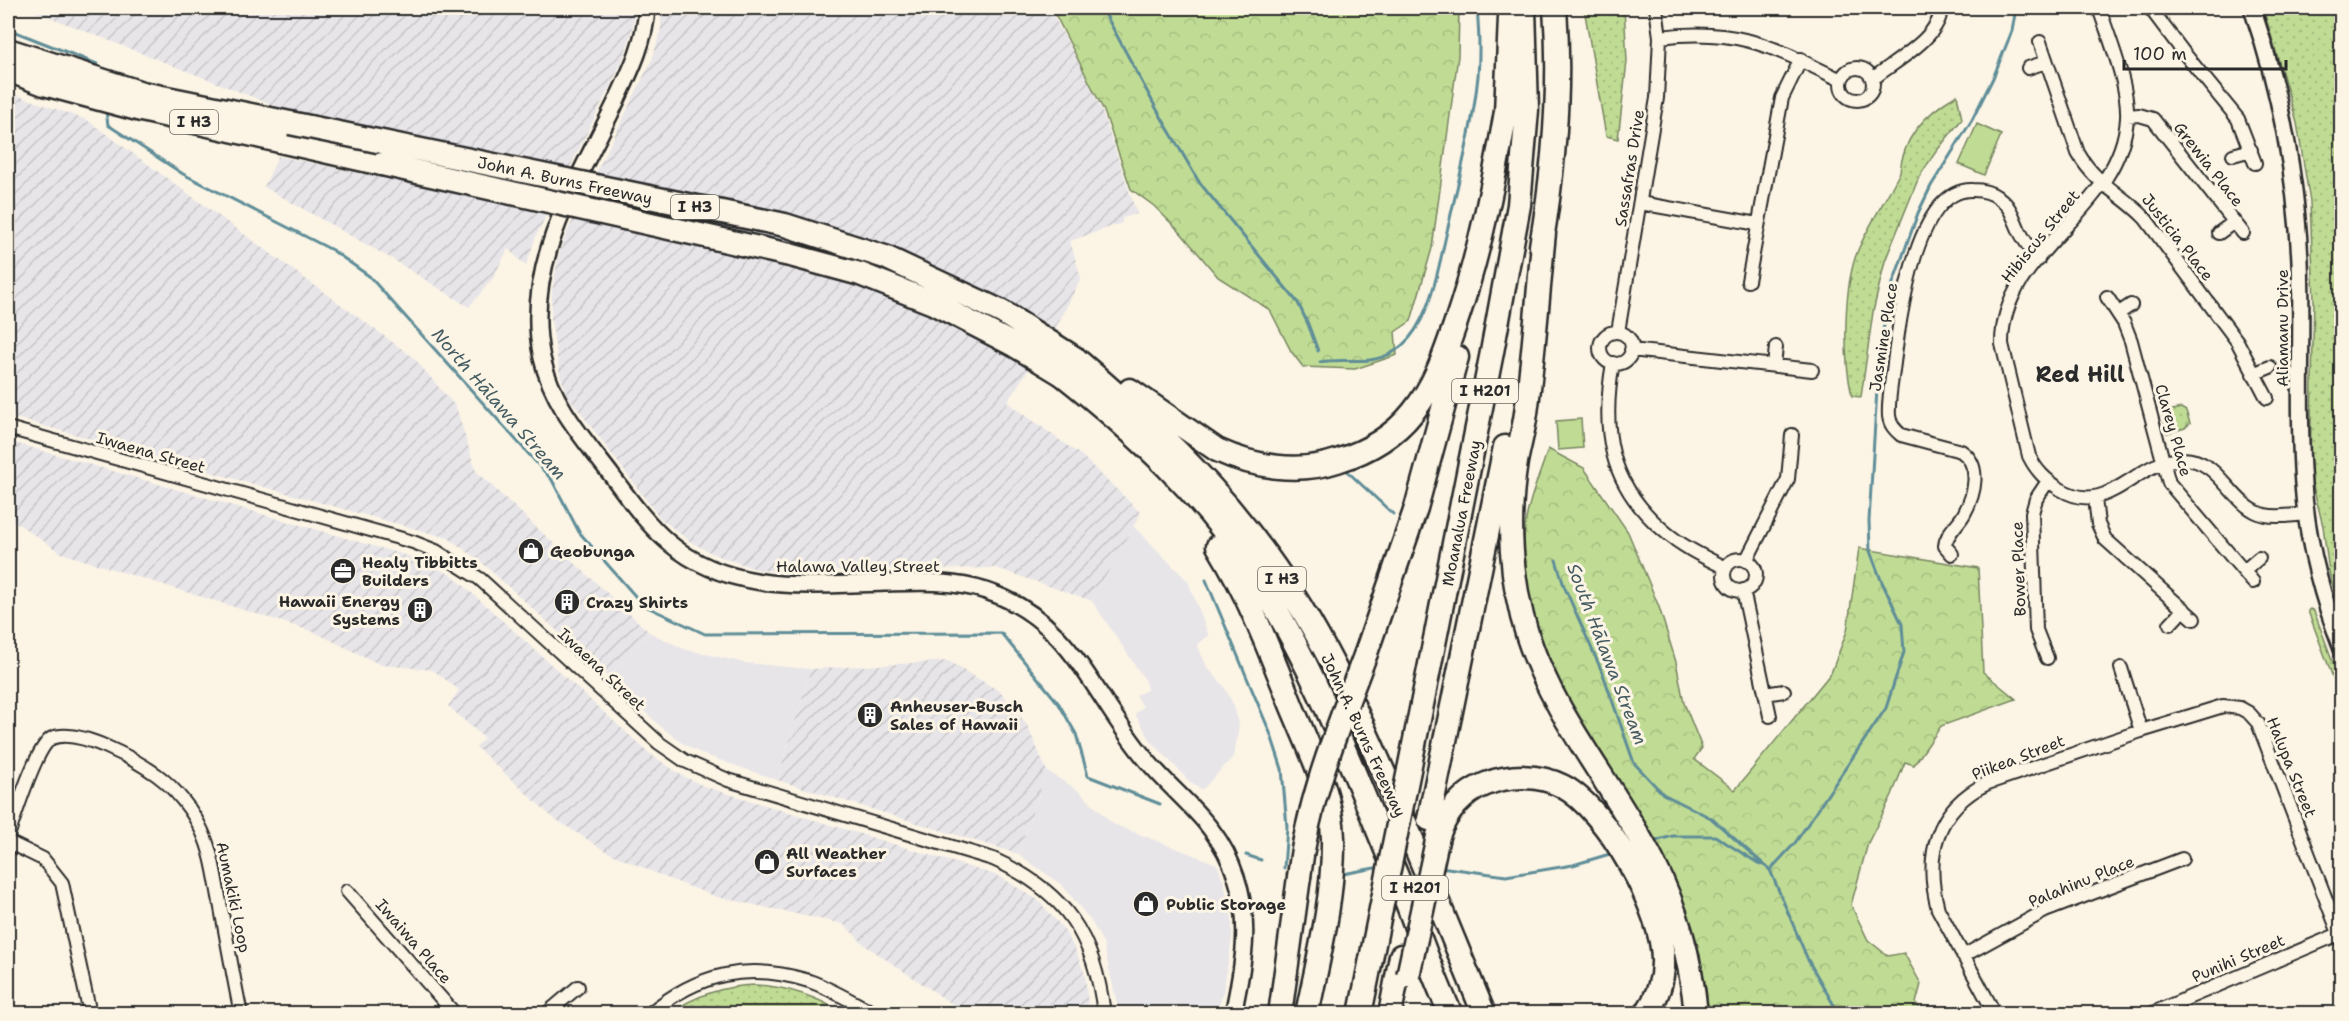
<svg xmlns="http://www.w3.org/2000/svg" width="2349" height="1021" font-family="'Shantell Sans',sans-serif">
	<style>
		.built { fill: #e8e5e9 }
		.industrial { fill: url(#industrial-furrows) }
		.grass { fill: url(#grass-dots); stroke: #768460; stroke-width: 1.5 }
		.forest { fill: url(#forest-crowns); stroke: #768460; stroke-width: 1.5 }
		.garden { fill: #c0dc94; stroke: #768460; stroke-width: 1.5 }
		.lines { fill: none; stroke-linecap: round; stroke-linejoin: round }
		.stream { stroke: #5f8d98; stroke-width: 3 }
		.minor-casing { stroke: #2b2b2b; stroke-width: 16 }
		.tertiary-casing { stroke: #2b2b2b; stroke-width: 20 }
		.motorway-casing { stroke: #2b2b2b; stroke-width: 27 }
		.minor { stroke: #fcf5e5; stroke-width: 12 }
		.tertiary { stroke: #fcf5e5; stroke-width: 15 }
		.motorway { stroke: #fcf5e5; stroke-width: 22 }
		.motorway-bridge-casing { stroke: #2b2b2b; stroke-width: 27; stroke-linecap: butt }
		.motorway-bridge { stroke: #fcf5e5; stroke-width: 22 }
		.labels { text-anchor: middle; stroke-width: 6; stroke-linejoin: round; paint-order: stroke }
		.shield { fill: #fcf5e5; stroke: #6a6863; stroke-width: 1.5 }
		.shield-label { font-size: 15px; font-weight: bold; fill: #2b2b2b }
		.street-label { font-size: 16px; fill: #2b2b2b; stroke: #fcf5e5 }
		.poi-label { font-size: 16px; font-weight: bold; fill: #2b2b2b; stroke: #fcf5e5; text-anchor: start }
		.water-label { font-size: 18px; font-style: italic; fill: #455c62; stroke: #fcf5e5 }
		.district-label { font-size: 22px; font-weight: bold; fill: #2b2b2b; stroke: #fcf5e5 }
	</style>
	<defs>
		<pattern id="industrial-furrows" width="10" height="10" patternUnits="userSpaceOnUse" patternTransform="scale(1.5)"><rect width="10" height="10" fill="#e8e5e9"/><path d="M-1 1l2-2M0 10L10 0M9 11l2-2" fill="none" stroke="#c7c5c8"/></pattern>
		<pattern id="grass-dots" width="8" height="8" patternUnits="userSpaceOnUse" patternTransform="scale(1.5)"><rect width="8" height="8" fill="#c0dc94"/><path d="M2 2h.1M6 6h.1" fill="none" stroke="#a5bd80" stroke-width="1.8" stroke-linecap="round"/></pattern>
		<pattern id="forest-crowns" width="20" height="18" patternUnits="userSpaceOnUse" patternTransform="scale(1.5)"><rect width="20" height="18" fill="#c0dc94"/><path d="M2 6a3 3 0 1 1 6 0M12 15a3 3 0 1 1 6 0" fill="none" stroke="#a5bd80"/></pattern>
	</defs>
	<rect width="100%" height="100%" fill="#fcf5e5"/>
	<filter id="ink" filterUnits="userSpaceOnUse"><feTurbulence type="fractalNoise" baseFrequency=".0167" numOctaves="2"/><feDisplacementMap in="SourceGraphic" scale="12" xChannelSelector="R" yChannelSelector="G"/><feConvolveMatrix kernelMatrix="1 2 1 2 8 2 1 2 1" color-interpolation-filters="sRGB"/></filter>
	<g filter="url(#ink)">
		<!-- built -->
		<path class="built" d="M1132,525L1188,581L1209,636L1197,644L1207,667L1224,686L1234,706L1239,726L1234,756L1202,790L1191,783L1151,741L1135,714L1143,707L1136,695L1147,690L1145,680L1092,601Z
			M649,632L684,649L745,663L811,669L777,780L702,754L682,743L660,726L608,677Z
			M1047,771L1079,791L1113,824L1217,864L1224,883L1232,919V939L1223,993L1219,1006L1214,1013L1119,1012L1103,943L1091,921L1062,885L1018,854Z"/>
		<!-- industrial -->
		<path class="industrial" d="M26,8H636L631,35L622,62L536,236L526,266L508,249L493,278L469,307L392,259L264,187L278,156L518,205L529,158L291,112Z
			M661,8H1049L1086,76L1102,111L1137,214L1122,218V223L1070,241L1081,278L1056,328L1007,402L1082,456L1141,513L1092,601L996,568L775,571L759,570L715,555L691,542L660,518L568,396L560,375L551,320L552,290L559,254L567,232L653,57L661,28Z
			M8,92L87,120L413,357L456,407L476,471L649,632L608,677L480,561L448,538L8,416Z
			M8,441L415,558L452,575L649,753L681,775L706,787L999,876L1038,900L1063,928L1076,951L1085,975L1089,1013H957L958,1008L866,946L843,924L717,897L669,879L607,852L552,817L476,747L484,738L448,706L459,690L433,670L381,665L314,632L61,553L8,517Z
			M948,661L1001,692L1027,725L1047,771L1018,854L777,780L811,669Z"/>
		<!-- grass -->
		<path class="grass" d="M1584,8H1624L1627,61L1618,139L1606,136Z
			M2263,8H2341V616L2329,572L2323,526L2312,482L2310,463L2314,300L2310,202L2297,123Z
			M1957,95L1962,119L1935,153L1919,177L1885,261L1873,312L1861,397L1852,396C1843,358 1843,286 1858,250C1870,223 1887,198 1900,172C1903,136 1927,112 1957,95Z
			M2181,408L2186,411L2190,423L2185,428L2167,433L2163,416L2164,412Z
			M2310,609L2314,611L2341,684V699L2308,611Z
			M755,985C788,986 817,998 845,1013H670C696,995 723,986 755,985Z"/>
		<!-- forest -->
		<path class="forest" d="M1052,8H1459L1458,56L1432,248L1411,321L1395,332L1397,355L1355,369L1303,367L1291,351L1270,310L1218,277L1181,233L1154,206L1131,189L1104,111Z
			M1548,449L1584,468L1628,532L1659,607L1676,662L1684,703L1702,748L1694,759L1735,790L1831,673L1847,631L1859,548L1978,568L1983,672L2016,699L1941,726L1914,765L1905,762L1892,795L1868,843L1851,905L1868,940L1888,956L1904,953L1921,984L1916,1003L1923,1013H1709C1704,978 1700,941 1685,907C1677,890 1665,873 1655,856C1602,765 1512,637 1525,527C1528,500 1540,475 1548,449Z"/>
		<!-- garden -->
		<path class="garden" d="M1977,124L2001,135L1984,175L1959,164Z
			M1581,419L1583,448L1558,450L1556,421Z"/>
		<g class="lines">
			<!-- stream -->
			<path class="stream" d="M1102,8L1156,108L1199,182L1298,303L1308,324L1318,351
				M8,29L97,64L98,69
				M106,111L108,125L183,174L332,250L369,276L552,480L579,532L643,605L705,634L1001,633L1059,704L1076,734L1088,776L1160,804
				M1320,362C1346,357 1370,367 1395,351C1407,343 1415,332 1421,320C1436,290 1441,255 1449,223C1460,174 1473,126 1478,76C1480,53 1479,30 1477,8
				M1345,467L1349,473L1393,514
				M1556,560L1564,586L1603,674L1634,763L1663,794L1711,818L1770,870L1808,960L1839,1014
				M1206,580L1271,735L1282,769L1287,827L1284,868
				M1651,842L1673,836H1715L1761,865
				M1246,855L1261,860
				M1440,867L1506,876L1573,865L1613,853
				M1770,870L1795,843L1886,708L1904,652L1902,624L1881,580L1870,551L1869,521L1878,373L1883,330L1893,283L1918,213L1931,186L1972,120L1993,78L2012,31L2016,8
				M1343,874L1380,867"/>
			<!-- minor casing -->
			<g class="minor-casing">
				<path id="minor" d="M2099,8C2109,38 2129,86 2127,118C2121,212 2001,250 2002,344L2029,456C2037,472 2046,480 2060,489C2110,519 2133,460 2183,459C2221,459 2231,507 2265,515C2278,518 2293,515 2306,514
					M2150,8L2184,53L2238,119L2255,163
					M1660,37C1738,27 1773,47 1841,80
					M2040,42L2078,153C2096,185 2121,193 2145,218L2237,341L2267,398
					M1841 84a16 16 0 1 1 32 0a16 16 0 1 1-32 0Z
					M2028,68L2046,62
					M1874,78C1895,61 1941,37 1941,8
					M2127,116L2139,115L2153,119L2243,233
					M2233,155L2251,150
					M1640,203L1758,224
					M2219,233L2234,222
					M1748,281L1782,98L1801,59
					M2107,297L2124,323L2131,341L2169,483L2253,582
					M2119,313L2131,305
					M1618,332L1657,98L1660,37L1656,8
					M1600 348a16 16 0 1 1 32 0a16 16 0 1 1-32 0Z
					M1631,350L1812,370
					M1613,363C1601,430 1609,484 1663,530C1681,546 1704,557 1726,568
					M1774,366L1776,347
					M2253,374L2270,367
					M8,428L413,542L436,551L480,579L659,743L685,761L728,780L993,859C1065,891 1095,936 1104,1014
					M2095,498L2098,524L2105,539L2194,619
					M1952,554L1945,546C1946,533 1958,525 1964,514C1975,494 1982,465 1961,451L1901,435C1895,430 1890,425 1889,416C1888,402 1891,385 1893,371C1898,328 1914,187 1973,190C1983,190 1991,192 1999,198C2011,206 2014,220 2020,232C2025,242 2032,251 2038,260
					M1724 575a16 16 0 1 1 32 0a16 16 0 1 1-32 0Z
					M1746,561L1788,479L1792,435
					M2244,571L2259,558
					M1743,590L1770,716
					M2170,624L2184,609
					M2047,658L2036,630L2032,513L2036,499L2048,481
					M2121,668L2141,731
					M1765,694L1784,691
					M8,836C15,816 36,746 52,738C78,727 136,760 157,775C176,789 193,811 202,831C212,852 215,876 219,897C226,936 233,975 241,1014
					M8,842L43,859L62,883L90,1014
					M347,891L455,1014
					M1963,956L2045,911L2182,859
					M546,1014L578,987
					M649,1014C698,973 748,962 809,981C832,989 854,1003 876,1014
					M1995,1014L1938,909C1924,857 1935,808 1988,783L2141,731L2223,706L2240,708L2249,713L2258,723L2342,941
					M2150,1014L2339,934"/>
			</g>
			<!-- tertiary casing -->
			<g class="tertiary-casing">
				<path id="tertiary" d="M647,8C645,43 630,72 615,104C577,183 522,266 542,358C552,404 584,439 612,476C629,499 646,523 668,542C730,595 810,585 885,583C919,582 953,580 986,591C1071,619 1092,694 1144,757C1178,799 1218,821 1236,877C1252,923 1243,967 1233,1014
					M2252,8C2280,90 2296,175 2300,261C2303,336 2297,410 2303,484C2307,541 2321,595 2342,648"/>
			</g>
			<!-- motorway casing -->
			<g class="motorway-casing">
				<path id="motorway" d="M8,50L142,93L290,123
					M8,70L44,84L137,109L382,164
					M1506,113L1510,17
					M1544,233C1538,293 1534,353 1526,413C1524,429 1519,446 1516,462C1507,519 1510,582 1528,637C1555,719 1614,785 1653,862C1678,910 1691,960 1696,1014
					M1541,246C1554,169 1561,86 1555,8
					M1076,359C1146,419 1212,480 1266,555C1318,626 1355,706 1390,787C1422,862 1453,938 1484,1014
					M1062,374C1135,432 1205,497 1256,576C1315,668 1354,773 1396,874C1415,921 1429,969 1451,1014
					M1130,390L1217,450C1254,467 1298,474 1337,461C1366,452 1394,436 1413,412C1435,385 1445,354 1456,322C1481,249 1495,176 1508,100
					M1218,546C1249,596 1270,652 1292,707C1309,748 1332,793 1333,838C1334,897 1319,956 1307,1014
					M1366,653L1416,508L1457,357
					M1409,770L1492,352L1519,205L1527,110L1524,8
					M1429,819L1505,447
					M1438,836C1446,812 1463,793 1486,784C1509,775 1539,774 1562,786C1606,808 1665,913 1663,963C1663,982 1657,998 1646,1014
					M1280,1014L1299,877
					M1360,1014L1381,909
					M1390,1014L1401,956"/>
			</g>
			<!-- minor -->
			<use href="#minor" class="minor"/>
			<!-- tertiary -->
			<use href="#tertiary" class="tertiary"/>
			<!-- motorway -->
			<use href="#motorway" class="motorway"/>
			<!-- motorway-bridge casing -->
			<g class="motorway-bridge-casing">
				<path id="motorway-bridge" d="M290,123L785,225L885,257L1002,312L1076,359
					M382,164L790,255L860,274L933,303L1014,345L1062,374
					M1299,877C1308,798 1338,727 1366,653
					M1381,909L1409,770
					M1408,976L1438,836"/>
			</g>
			<!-- motorway-bridge -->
			<use href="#motorway-bridge" class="motorway-bridge"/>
		</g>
	</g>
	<!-- icons -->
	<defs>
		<g id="shop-disc" transform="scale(1.35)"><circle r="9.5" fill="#2b2b2b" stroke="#fcf5e5"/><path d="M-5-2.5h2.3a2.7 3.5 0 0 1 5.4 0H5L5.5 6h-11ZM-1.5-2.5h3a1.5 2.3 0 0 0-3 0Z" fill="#fff"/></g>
		<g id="office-disc" transform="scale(1.35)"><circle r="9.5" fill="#2b2b2b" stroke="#fcf5e5"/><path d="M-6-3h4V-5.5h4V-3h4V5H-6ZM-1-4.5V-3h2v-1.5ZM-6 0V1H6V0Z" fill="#fff"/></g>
		<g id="building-disc" transform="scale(1.35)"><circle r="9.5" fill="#2b2b2b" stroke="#fcf5e5"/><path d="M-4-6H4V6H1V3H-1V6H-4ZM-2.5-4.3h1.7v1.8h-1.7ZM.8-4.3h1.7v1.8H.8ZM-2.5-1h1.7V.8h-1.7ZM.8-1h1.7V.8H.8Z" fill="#fff"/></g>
	</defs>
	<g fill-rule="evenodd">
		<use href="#shop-disc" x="531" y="551"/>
		<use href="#office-disc" x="343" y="571"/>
		<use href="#building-disc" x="567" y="602"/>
		<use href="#building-disc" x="420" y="610"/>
		<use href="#building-disc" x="870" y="715"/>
		<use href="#shop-disc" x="767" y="862"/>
		<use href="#shop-disc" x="1146" y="904"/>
	</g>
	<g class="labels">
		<!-- shield labels -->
		<g class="shield">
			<rect x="170" y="110" width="48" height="24" rx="4.5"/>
			<rect x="671" y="195" width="48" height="24" rx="4.5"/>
			<rect x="1452" y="379" width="66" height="24" rx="4.5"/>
			<rect x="1258" y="567" width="48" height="24" rx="4.5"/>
			<rect x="1382" y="876" width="66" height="24" rx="4.5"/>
		</g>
		<g class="shield-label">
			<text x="194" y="127">I H3</text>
			<text x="695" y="212">I H3</text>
			<text x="1485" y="396">I H201</text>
			<text x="1282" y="584">I H3</text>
			<text x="1415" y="893">I H201</text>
		</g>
		<!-- street labels -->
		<g class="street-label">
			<text transform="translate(2209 164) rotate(52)" y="6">Grewia Place</text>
			<text transform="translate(1629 168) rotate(-81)" y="6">Sassafras Drive</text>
			<text transform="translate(565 180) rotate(12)" y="6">John A. Burns Freeway</text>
			<text transform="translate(2040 236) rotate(-51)" y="6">Hibiscus Street</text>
			<text transform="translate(2178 237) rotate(52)" y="6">Justicia Place</text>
			<text transform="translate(2282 328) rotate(-90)" y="6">Aliamanu Drive</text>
			<text transform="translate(1883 337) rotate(-81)" y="6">Jasmine Place</text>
			<text transform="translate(2174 430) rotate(74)" y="6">Clarey Place</text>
			<text transform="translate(151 452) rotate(16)" y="6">Iwaena Street</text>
			<text transform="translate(1461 513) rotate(-79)" y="6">Moanalua Freeway</text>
			<text x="858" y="572">Halawa Valley Street</text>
			<text transform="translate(2018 569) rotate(-92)" y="6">Bower Place</text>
			<text transform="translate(602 669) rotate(43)" y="6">Iwaena Street</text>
			<text transform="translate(1364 735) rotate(65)" y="6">John A. Burns Freeway</text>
			<text transform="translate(2018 757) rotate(-21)" y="6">Piikea Street</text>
			<text transform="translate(2292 767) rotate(68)" y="6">Halupa Street</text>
			<text transform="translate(2081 881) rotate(-22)" y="6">Palahinu Place</text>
			<text transform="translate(234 897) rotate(78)" y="6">Aumakiki Loop</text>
			<text transform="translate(414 941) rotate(49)" y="6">Iwaiwa Place</text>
			<text transform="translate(2238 958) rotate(-23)" y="6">Punihi Street</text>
		</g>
		<!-- poi labels -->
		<g class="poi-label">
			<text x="550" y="557">Geobunga</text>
			<text x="362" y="568">Healy Tibbitts<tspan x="362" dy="18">Builders</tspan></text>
			<text x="400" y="607" text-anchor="end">Hawaii Energy<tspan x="400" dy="18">Systems</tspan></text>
			<text x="586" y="608">Crazy Shirts</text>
			<text x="890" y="712">Anheuser-Busch<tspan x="890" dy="18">Sales of Hawaii</tspan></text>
			<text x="786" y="859">All Weather<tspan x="786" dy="18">Surfaces</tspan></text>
			<text x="1166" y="910">Public Storage</text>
		</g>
		<!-- water labels -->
		<g class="water-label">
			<text transform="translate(499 404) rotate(49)" y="6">North Hālawa Stream</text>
			<text transform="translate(1607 654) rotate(69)" y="6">South Hālawa Stream</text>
		</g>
		<!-- district labels -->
		<g class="district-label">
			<text x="2080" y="382">Red Hill</text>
		</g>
	</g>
	<!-- margin -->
	<rect width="2349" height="1021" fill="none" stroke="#fcf5e5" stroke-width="30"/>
	<rect x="15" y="15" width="2319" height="991" fill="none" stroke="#2b2b2b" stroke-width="2" filter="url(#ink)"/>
	<!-- scale -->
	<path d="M2124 60v9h162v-9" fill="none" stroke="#2b2b2b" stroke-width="3"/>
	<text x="2133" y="60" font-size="18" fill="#2b2b2b" stroke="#fcf5e5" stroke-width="4.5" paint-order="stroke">100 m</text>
</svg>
